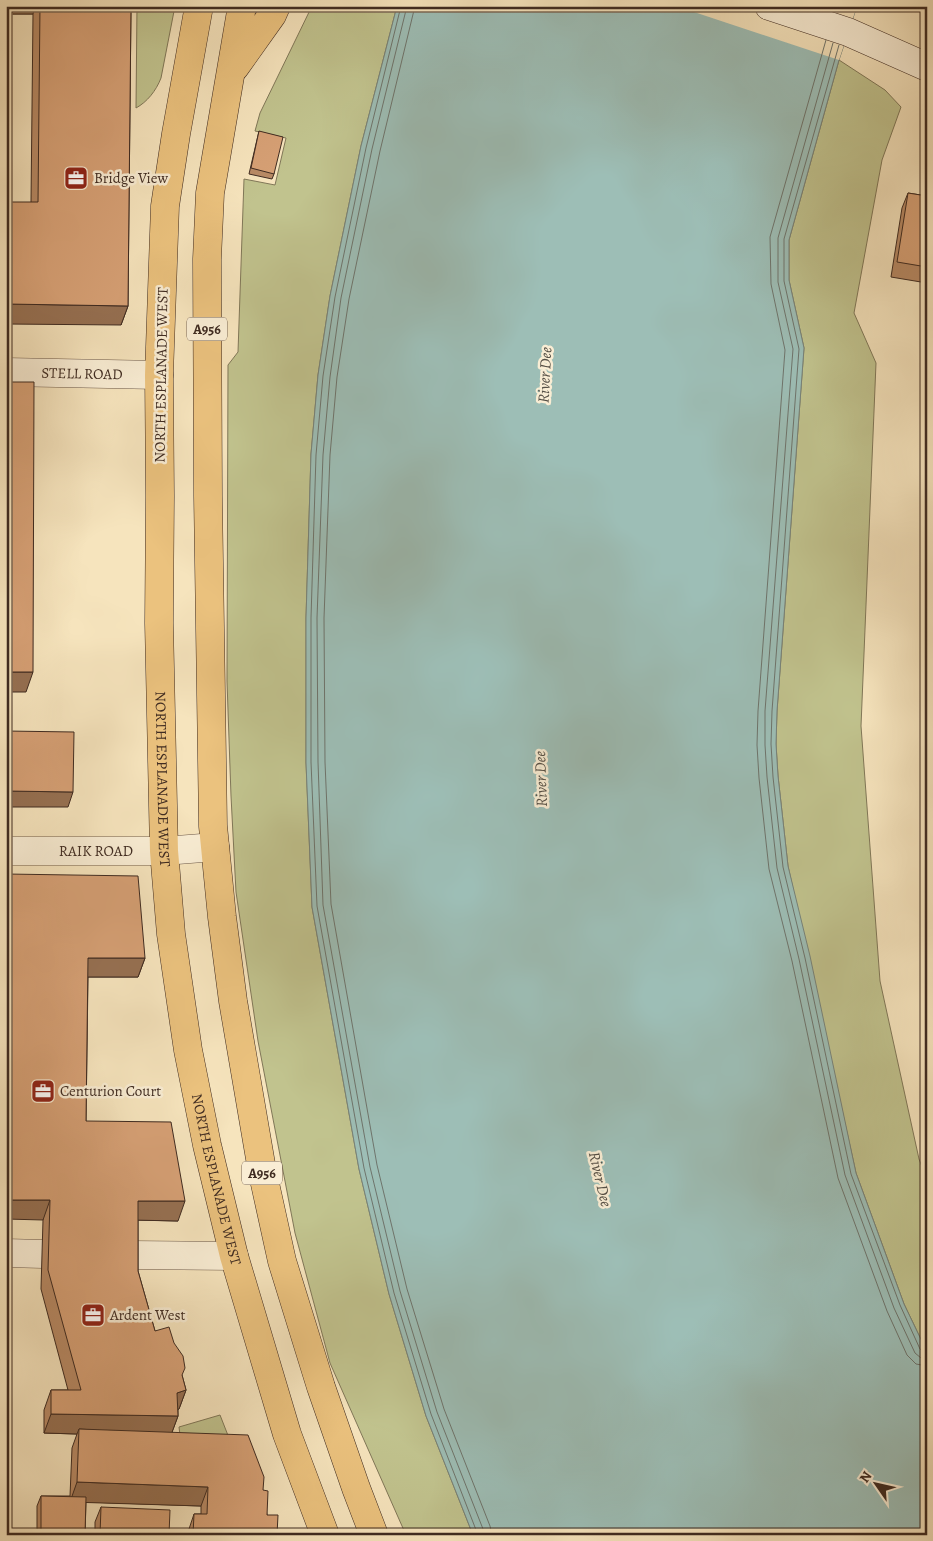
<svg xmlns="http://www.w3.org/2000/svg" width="933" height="1541" font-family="Alegreya,serif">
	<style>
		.green { fill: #c1c38e; stroke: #807758 }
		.water { fill: #9dbeb6; stroke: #77837a }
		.pier { fill: #f6e4bd }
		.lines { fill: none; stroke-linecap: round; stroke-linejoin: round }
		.shore { stroke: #6e746c; stroke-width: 1 }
		.street-casing { stroke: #6d5948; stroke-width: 29 }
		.secondary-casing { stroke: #3f2b21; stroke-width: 29 }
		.primary-casing { stroke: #3f2b21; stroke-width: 29 }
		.street { stroke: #f9edd4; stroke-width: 28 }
		.secondary { stroke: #f9edd4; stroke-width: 28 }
		.primary { stroke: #ebc27e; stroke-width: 28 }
		.wall { fill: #b88a65; stroke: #3f2b21 }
		.shaded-wall { fill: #967052; stroke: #3f2b21 }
		.building { fill: #d6a075; stroke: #3f2b21 }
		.labels { text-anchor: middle; stroke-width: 5; stroke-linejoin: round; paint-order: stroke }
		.shield { fill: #f9edd4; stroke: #776557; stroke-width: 1 }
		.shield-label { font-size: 14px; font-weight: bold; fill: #3f2b21 }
		.poi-label { font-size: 15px; fill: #3f2b21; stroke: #f9edd4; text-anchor: start }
		.street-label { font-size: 15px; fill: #3f2b21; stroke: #f9edd4 }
		.water-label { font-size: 16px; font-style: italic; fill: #565046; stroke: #f9edd4 }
	</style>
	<rect width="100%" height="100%" fill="#f6e4bd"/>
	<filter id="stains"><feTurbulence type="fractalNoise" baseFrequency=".004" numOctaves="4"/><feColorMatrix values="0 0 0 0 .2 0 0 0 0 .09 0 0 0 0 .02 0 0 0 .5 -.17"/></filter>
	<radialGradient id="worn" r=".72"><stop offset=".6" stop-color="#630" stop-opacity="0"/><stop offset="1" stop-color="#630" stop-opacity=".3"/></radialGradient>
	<!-- green -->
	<path class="green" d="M137,6H175L161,78C156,91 147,102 136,108Z
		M312,6H397L361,146L330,296L318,375L311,454L306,618V762L312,907L359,1169L389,1294L426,1416L473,1535H406L330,1363L295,1233L258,1041L236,892L231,796L227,681L228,365L238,352L244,179L275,185L286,138L255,131L260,113Z
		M839,60L885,90L901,107L882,160L854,313L876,363L861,726L880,981L919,1159L927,1180V1352L904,1304L856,1173L788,866L778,776L776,744L777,711L804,348L789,280V240Z
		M220,1415L229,1438L180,1435L179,1427Z"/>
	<!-- water -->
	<path class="water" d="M397,6H857L839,60L789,240V280L804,348L777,711L776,744L778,776L788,866L810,956L856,1173L904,1304L927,1352V1535H473L426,1416L389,1294L359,1169L312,907L306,763V618L311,454L318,375L330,296L361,146Z"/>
	<!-- pier -->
	<path class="pier" d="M676,6H857L839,60Z"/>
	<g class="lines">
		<!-- shore -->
		<path class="shore" d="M401,6L366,148L335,297L323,376L316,455L311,618V762L317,906L364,1168L394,1293L431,1414L478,1535
			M407,6L372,149L341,298L330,377L323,455L317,618L318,762L323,905L370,1167L400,1291L437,1412L483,1529L484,1535
			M415,6L380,151L349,299L337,377L330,455L324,618L325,762L331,904L377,1165L407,1289L444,1409L490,1526L492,1535
			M826,40L770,237L771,284L785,350L758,711L757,745L759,778L769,869L792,961L838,1178L887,1311L907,1355L916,1364L927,1366
			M833,43L778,238V282L793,349L765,711V745L767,777L777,868L799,959L845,1175L894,1308L915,1353L921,1358L927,1359
			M839,45L784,239V281L799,349L772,711L771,744L773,777L783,867L805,958L851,1174L900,1305L920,1349L923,1352H927"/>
		<!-- street casing -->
		<g class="street-casing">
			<g id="street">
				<path id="s1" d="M6,372L159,375"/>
				<path id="s2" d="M6,851H164L215,847"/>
				<path d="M6,1253L43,1254"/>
				<path d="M131,1255L234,1256"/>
			</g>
		</g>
		<!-- secondary casing -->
		<g class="secondary-casing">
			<path id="secondary" d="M769,6L848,32L927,67"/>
		</g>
		<!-- primary casing -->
		<g class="primary-casing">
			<g id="primary">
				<path id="s3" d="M199,6L176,134L165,206L159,375L160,496L159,623L164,851L171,934L188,1050L207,1145L234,1256L287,1434L325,1535"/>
				<path d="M242,6L210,193L207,259L208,496L213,826L222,917L233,1001L262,1170L282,1261L321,1387L356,1488L374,1535"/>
				<path d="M235,67L272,15L276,6"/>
			</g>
		</g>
		<!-- street -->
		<use href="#street" class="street"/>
		<!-- secondary -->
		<use href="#secondary" class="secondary"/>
		<!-- primary -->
		<use href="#primary" class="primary"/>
	</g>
	<!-- wall -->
	<path class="wall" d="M6,6H131L128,306L121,325L31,202L33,14H6Z
		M259,131L274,174L272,179L249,174Z
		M908,193L927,196V283L891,277L902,208Z
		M6,874L145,958L138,977H88L86,1121L178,1221L138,1220V1271L155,1331L182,1375L186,1390L179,1409L178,1410V1416L172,1432L263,1490L267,1515L277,1535H187L194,1514H201V1506L86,1502L85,1535H37V1506L41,1496H70L72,1448L77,1434L44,1433V1410L51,1390H68L41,1289L43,1220Z
		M101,1507L169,1535H95V1522Z"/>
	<!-- shaded-wall -->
	<path class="shaded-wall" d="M6,6H35L33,14H6Z
		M6,304L128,306L121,325L6,324Z
		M6,672H33L26,692H6Z
		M6,791L73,792L68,807H6Z
		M88,958H145L138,977H81Z
		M6,1200H50L43,1220L6,1219Z
		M138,1201H185L178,1221L131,1220Z
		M186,1390L179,1409L170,1412L177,1393Z
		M51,1414L178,1416L171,1435L79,1429L77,1434L44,1433Z
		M77,1482L208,1487L201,1506L70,1502Z"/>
	<!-- building -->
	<path class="building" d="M40,6H131L128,306L6,304V202H38Z
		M259,131L283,137L274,174L251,168Z
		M908,193L927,196V267L897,262Z
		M6,382H34L33,672H6Z
		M6,731L74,732L73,792L6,791Z
		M6,874L138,876L145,958H88L86,1121L171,1122L185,1201H138V1271L155,1331L169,1327L174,1343L183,1356L185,1368L182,1375L186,1390L177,1393L178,1416L51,1414V1390H81L48,1270L50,1200H6Z
		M79,1429L248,1435L264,1477L263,1490L268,1491L267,1515H278L277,1535H193L194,1514H207L208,1487L77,1482Z
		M41,1496L86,1497L85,1535H41Z
		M101,1507L170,1510L169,1535H100Z"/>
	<!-- icons -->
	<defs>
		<g id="office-square" transform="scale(1.25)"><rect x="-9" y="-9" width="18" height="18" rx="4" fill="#8f2418" stroke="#f9edd4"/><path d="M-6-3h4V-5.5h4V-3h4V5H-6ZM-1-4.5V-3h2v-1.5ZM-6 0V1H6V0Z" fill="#fff"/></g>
	</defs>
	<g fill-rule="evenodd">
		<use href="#office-square" x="76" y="178"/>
		<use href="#office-square" x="43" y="1091"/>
		<use href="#office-square" x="93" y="1315"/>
	</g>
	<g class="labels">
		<!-- shield labels -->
		<g class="shield">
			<rect x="187" y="317.5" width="40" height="23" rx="4"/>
			<rect x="242" y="1161.5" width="40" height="23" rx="4"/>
		</g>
		<g class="shield-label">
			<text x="207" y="334">A956</text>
			<text x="262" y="1178">A956</text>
		</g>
		<!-- poi labels -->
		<g class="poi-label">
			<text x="94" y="183">Bridge View</text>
			<text x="60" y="1096">Centurion Court</text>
			<text x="110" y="1320">Ardent West</text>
		</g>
		<!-- street labels -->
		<g class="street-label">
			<text dy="5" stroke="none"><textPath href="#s1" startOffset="76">STELL ROAD</textPath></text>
			<text transform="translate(161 375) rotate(-89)" y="5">NORTH ESPLANADE WEST</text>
			<text dy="5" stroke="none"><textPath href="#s3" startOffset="776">NORTH ESPLANADE WEST</textPath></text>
			<text dy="5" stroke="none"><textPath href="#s2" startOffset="90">RAIK ROAD</textPath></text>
			<text dy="5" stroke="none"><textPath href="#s3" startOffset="1181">NORTH ESPLANADE WEST</textPath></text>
		</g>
		<!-- water labels -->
		<g class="water-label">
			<text transform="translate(544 375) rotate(-87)" y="6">River Dee</text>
			<text transform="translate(540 779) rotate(-92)" y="6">River Dee</text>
			<text transform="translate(601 1179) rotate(77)" y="6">River Dee</text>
		</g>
	</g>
	<!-- margin -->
	<rect width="933" height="1541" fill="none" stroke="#f6e4bd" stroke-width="25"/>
	<rect x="8" y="8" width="918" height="1526" fill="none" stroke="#3f2b21" stroke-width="2.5"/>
	<rect x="12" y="12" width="908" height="1516" fill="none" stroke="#3f2b21"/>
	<!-- north arrow -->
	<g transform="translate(876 1484) rotate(304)" stroke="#f9edd4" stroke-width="4" paint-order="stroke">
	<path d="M0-4L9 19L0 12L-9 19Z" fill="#3f2b21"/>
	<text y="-8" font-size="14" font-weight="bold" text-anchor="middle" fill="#3f2b21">N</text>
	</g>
	<rect width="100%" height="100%" filter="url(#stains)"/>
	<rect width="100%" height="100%" fill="url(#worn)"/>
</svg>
